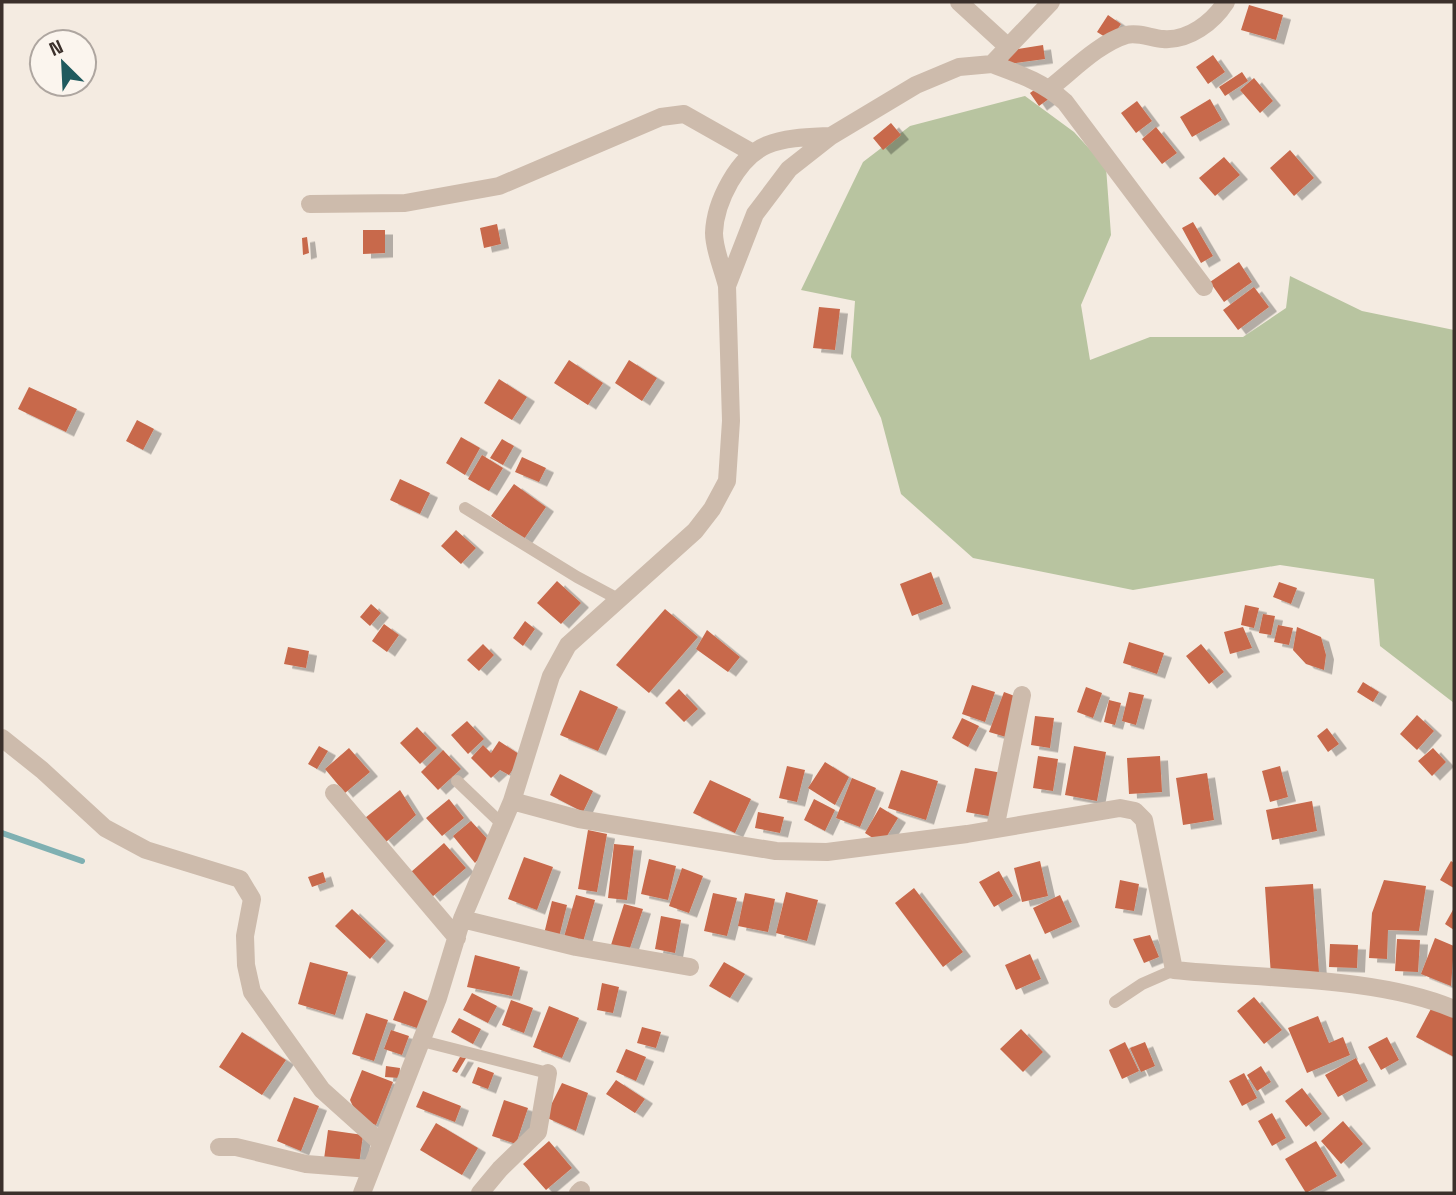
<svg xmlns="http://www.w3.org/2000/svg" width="1456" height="1195" font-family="'Space Grotesk',sans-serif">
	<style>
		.green { fill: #b8c4a0 }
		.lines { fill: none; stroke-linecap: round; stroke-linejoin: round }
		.stream { stroke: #7fb0b2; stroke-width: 6 }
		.building { fill: #c8694b; filter: url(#shadow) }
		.service { stroke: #cdbbac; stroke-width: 12 }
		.minor { stroke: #cdbbac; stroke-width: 18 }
	</style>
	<defs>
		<filter id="shadow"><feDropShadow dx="8" dy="4.5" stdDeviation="0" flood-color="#0004"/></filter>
	</defs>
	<rect width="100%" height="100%" fill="#f4ebe1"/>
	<!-- green -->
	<path class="green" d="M1025,96L1074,132L1106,167L1111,235L1081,305L1090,360L1150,337H1243L1286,308L1290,276L1362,311L1454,330V703L1380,646L1374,579L1280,565L1133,590L973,558L901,494L881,418L851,357L855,301L801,290L863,162L910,126Z"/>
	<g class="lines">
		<!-- stream -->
		<path class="stream" d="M2,833L82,861"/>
	</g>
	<!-- building -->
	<path class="building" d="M1249,5L1283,15L1276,40L1241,30Z
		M1108,15L1121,24L1110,40L1097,32Z
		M1043,45L1045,59L1008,64L1006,51Z
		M1213,55L1225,72L1208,84L1196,67Z
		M1242,72L1248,81L1225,96L1219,87Z
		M1254,78L1273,101L1260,113L1240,90Z
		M1041,85L1050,98L1039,106L1030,93Z
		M1210,99L1222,120L1192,137L1180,117Z
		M1137,101L1152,121L1136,133L1121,113Z
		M891,123L901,135L883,150L873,138Z
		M1156,127L1177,153L1162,164L1142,139Z
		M1290,150L1314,178L1294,196L1270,168Z
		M1224,157L1240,175L1215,196L1199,178Z
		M1193,222L1213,256L1201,263L1182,228Z
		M497,224L501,244L484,248L480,228Z
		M363,230H385V253L363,254Z
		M307,237L309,253L303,255L302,238Z
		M1239,262L1252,282L1224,302L1210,282Z
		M1254,287L1269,307L1238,330L1223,310Z
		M819,307L840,309L835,350L813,348Z
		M569,360L603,383L588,405L554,383Z
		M629,360L657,378L642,401L615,383Z
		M499,379L527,397L512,420L484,403Z
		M29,387L77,409L66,432L18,409Z
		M137,420L154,429L143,450L126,441Z
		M461,437L480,448L465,475L446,463Z
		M502,439L514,446L503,465L490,458Z
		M482,455L503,468L489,491L468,479Z
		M522,457L546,468L539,482L515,472Z
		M400,479L430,493L420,514L390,500Z
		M514,484L546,507L524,539L491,516Z
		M456,530L476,548L461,564L441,546Z
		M931,572L943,604L912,616L900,584Z
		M557,581L581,603L561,624L537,603Z
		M1279,582L1297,588L1291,604L1273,597Z
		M371,604L381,613L370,626L360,617Z
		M1245,605L1259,608L1254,628L1241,625Z
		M665,609L698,637L649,693L616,665Z
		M1263,614L1275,616L1271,635L1259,633Z
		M525,621L535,629L523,646L513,638Z
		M384,624L399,635L387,652L372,641Z
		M1278,625L1293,628L1289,645L1274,642Z
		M1243,627L1252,648L1230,654L1224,632Z
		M1297,627L1321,637L1326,655L1324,670L1306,664L1293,650Z
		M707,630L740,657L728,672L696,649Z
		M1129,642L1164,653L1157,674L1123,663Z
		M483,644L494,655L479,671L467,660Z
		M1201,644L1224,672L1209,684L1186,656Z
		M288,647L309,651L306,668L284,664Z
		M1363,682L1379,692L1373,702L1357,692Z
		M972,685L995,692L985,722L962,714Z
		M1086,687L1102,693L1093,718L1077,712Z
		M679,689L698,709L684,722L665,703Z
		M580,690L618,707L598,751L560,735Z
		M1004,692L1020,698L1006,737L989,732Z
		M1129,692L1144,695L1136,725L1122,721Z
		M1109,700L1121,703L1115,725L1104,722Z
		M1417,715L1434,731L1417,750L1400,734Z
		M1035,716L1054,718L1050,748L1031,745Z
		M962,718L979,726L968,747L952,738Z
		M467,721L484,739L468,754L451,735Z
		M417,727L437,748L420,764L400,743Z
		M1327,728L1339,744L1328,752L1317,736Z
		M499,741L522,756L509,775L500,770L491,778L471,758L483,745L491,753Z
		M319,746L328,751L317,769L308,764Z
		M1074,746L1106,752L1097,801L1065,795Z
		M349,748L370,772L345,793L325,769Z
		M1433,748L1446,762L1432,776L1418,761Z
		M443,750L461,769L438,790L421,772Z
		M1038,756L1058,759L1053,791L1033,788Z
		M1160,756L1162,792L1129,794L1127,758Z
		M825,762L849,777L835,805L808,788Z
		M787,766L805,770L797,802L779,798Z
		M1280,766L1288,797L1270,802L1262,771Z
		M975,768L1002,773L994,817L966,812Z
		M901,770L938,781L926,820L888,808Z
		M1207,773L1214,820L1183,825L1176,778Z
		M560,774L593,791L583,812L550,795Z
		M852,778L876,788L860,827L836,818Z
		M710,780L751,799L735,833L693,813Z
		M400,790L416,815L386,842L365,818Z
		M449,799L464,818L442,836L426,818Z
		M814,799L835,810L825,831L804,820Z
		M1312,801L1317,831L1272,840L1266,810Z
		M880,807L898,818L882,844L865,833Z
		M758,812L784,817L780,833L755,828Z
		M471,821L492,844L475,863L453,836Z
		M588,830L607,834L597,892L578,889Z
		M444,843L466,868L432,897L411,872Z
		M614,844L634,846L627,900L608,898Z
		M524,857L553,867L537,910L508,899Z
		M649,859L676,866L668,900L641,894Z
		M1040,861L1048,896L1022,902L1014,868Z
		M1451,861L1454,863V888L1440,880Z
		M682,868L703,876L689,913L669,906Z
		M999,871L1013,896L994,907L979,882Z
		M323,872L326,882L312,887L308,877Z
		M1120,880L1139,884L1134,911L1115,908Z
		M1384,880L1426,886L1419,931L1388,930L1387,959L1369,958L1372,913Z
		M1313,884L1319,973L1271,976L1265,887Z
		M914,888L963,952L943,967L895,903Z
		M786,892L818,900L807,941L776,933Z
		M713,893L737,898L727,936L704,931Z
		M745,893L775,899L768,932L738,926Z
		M576,895L595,900L583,942L564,937Z
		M1060,895L1072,922L1045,934L1033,908Z
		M552,901L567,905L559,937L544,934Z
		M624,904L643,909L629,951L611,945Z
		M1454,908V930L1445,924Z
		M352,909L386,941L370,959L335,926Z
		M661,916L681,920L675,953L655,949Z
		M1150,935L1159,957L1144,963L1133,939Z
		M1435,938L1454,946L1451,986L1421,974Z
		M1397,939L1420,940L1418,972L1395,971Z
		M1330,944L1358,945L1357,968L1329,967Z
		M1030,954L1041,979L1016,990L1005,965Z
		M475,955L520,967L512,996L467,987Z
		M310,962L348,972L335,1015L298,1004Z
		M724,962L745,974L730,998L709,986Z
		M602,983L619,987L613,1013L597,1010Z
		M404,991L430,1002L420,1029L393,1020Z
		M472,993L497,1006L488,1023L463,1010Z
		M1254,997L1282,1030L1264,1044L1237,1011Z
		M511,1000L533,1008L524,1033L502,1025Z
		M1433,1005L1454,1016V1057L1416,1037Z
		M549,1006L579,1018L562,1058L533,1047Z
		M366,1013L388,1020L374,1061L352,1054Z
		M1318,1016L1329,1043L1343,1037L1350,1055L1307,1073L1288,1028Z
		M459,1018L481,1029L473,1044L451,1032Z
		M642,1027L661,1032L656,1048L637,1043Z
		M1021,1029L1043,1052L1023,1072L1000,1049Z
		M391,1030L409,1036L402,1055L384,1049Z
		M242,1032L286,1060L262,1095L219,1067Z
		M1387,1037L1399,1060L1381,1070L1368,1047Z
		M1125,1042L1139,1071L1122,1079L1109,1050Z
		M1145,1042L1155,1066L1141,1072L1130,1048Z
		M626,1049L646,1057L636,1081L616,1072Z
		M460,1057L466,1058L457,1073L452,1071Z
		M1356,1058L1368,1081L1338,1097L1325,1075Z
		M386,1066L400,1068L399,1078L385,1077Z
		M1261,1066L1271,1082L1257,1091L1247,1075Z
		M478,1067L494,1073L488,1089L472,1083Z
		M362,1070L393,1082L376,1125L359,1119L350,1100Z
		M1244,1073L1257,1098L1242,1106L1229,1081Z
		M616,1080L645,1099L635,1113L606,1094Z
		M562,1083L588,1093L576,1131L545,1117Z
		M1302,1088L1322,1114L1306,1127L1285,1101Z
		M423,1091L461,1106L455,1122L416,1107Z
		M294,1097L319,1106L301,1151L277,1141Z
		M504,1100L528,1108L516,1144L492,1136Z
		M1272,1113L1286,1138L1272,1146L1258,1121Z
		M1343,1121L1363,1144L1341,1164L1321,1141Z
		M436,1123L478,1148L462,1175L420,1150Z
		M328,1130L363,1135L359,1164L324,1159Z
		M549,1141L572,1168L546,1190L523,1164Z
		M1316,1141L1337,1176L1306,1193L1285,1159Z"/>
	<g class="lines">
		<!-- service -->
		<path class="service" d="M465,508L577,577L620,600
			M457,781L503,825
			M1115,1002L1142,984L1174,970
			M422,1041L548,1073"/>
		<!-- minor -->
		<path class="minor" d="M959,2L1007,46
			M992,64C1019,74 1043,82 1065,102L1204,287
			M1050,88C1072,71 1099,43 1126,35C1138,32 1151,38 1163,39C1189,41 1213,22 1226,2
			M310,204L405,203L499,186L661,117L684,114L753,153
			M727,286C723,269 714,250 714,233C715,202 738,157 767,145C786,137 811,137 831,136
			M2,738L42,770L105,828L146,850L240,879L252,899L245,936L246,965L252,992L322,1090L380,1142
			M334,793L457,938
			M512,801L579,819L776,851L827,852L967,834L1120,808L1135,811L1144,820L1174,970C1259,979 1377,976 1454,1009
			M995,829L1022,695
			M462,919L576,947L690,967
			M219,1147H236L306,1164L370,1169
			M362,1193L438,998L462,919L512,801L551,676L568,645L695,531L712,509L727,481L731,421L727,286L755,214L789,169L831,136L916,85L959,67L992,64L1051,2
			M480,1193L500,1169L538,1132L548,1073
			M578,1193L581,1190"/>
	</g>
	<!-- border -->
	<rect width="1456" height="1195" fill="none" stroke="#3b302b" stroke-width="7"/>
	<!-- north arrow -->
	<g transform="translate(63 63) rotate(336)"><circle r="33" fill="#fbf5ee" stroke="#aea6a0" stroke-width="2"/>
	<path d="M0-5L12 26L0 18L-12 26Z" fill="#1f5a5e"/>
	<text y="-10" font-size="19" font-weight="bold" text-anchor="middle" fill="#3b302b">N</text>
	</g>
</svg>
